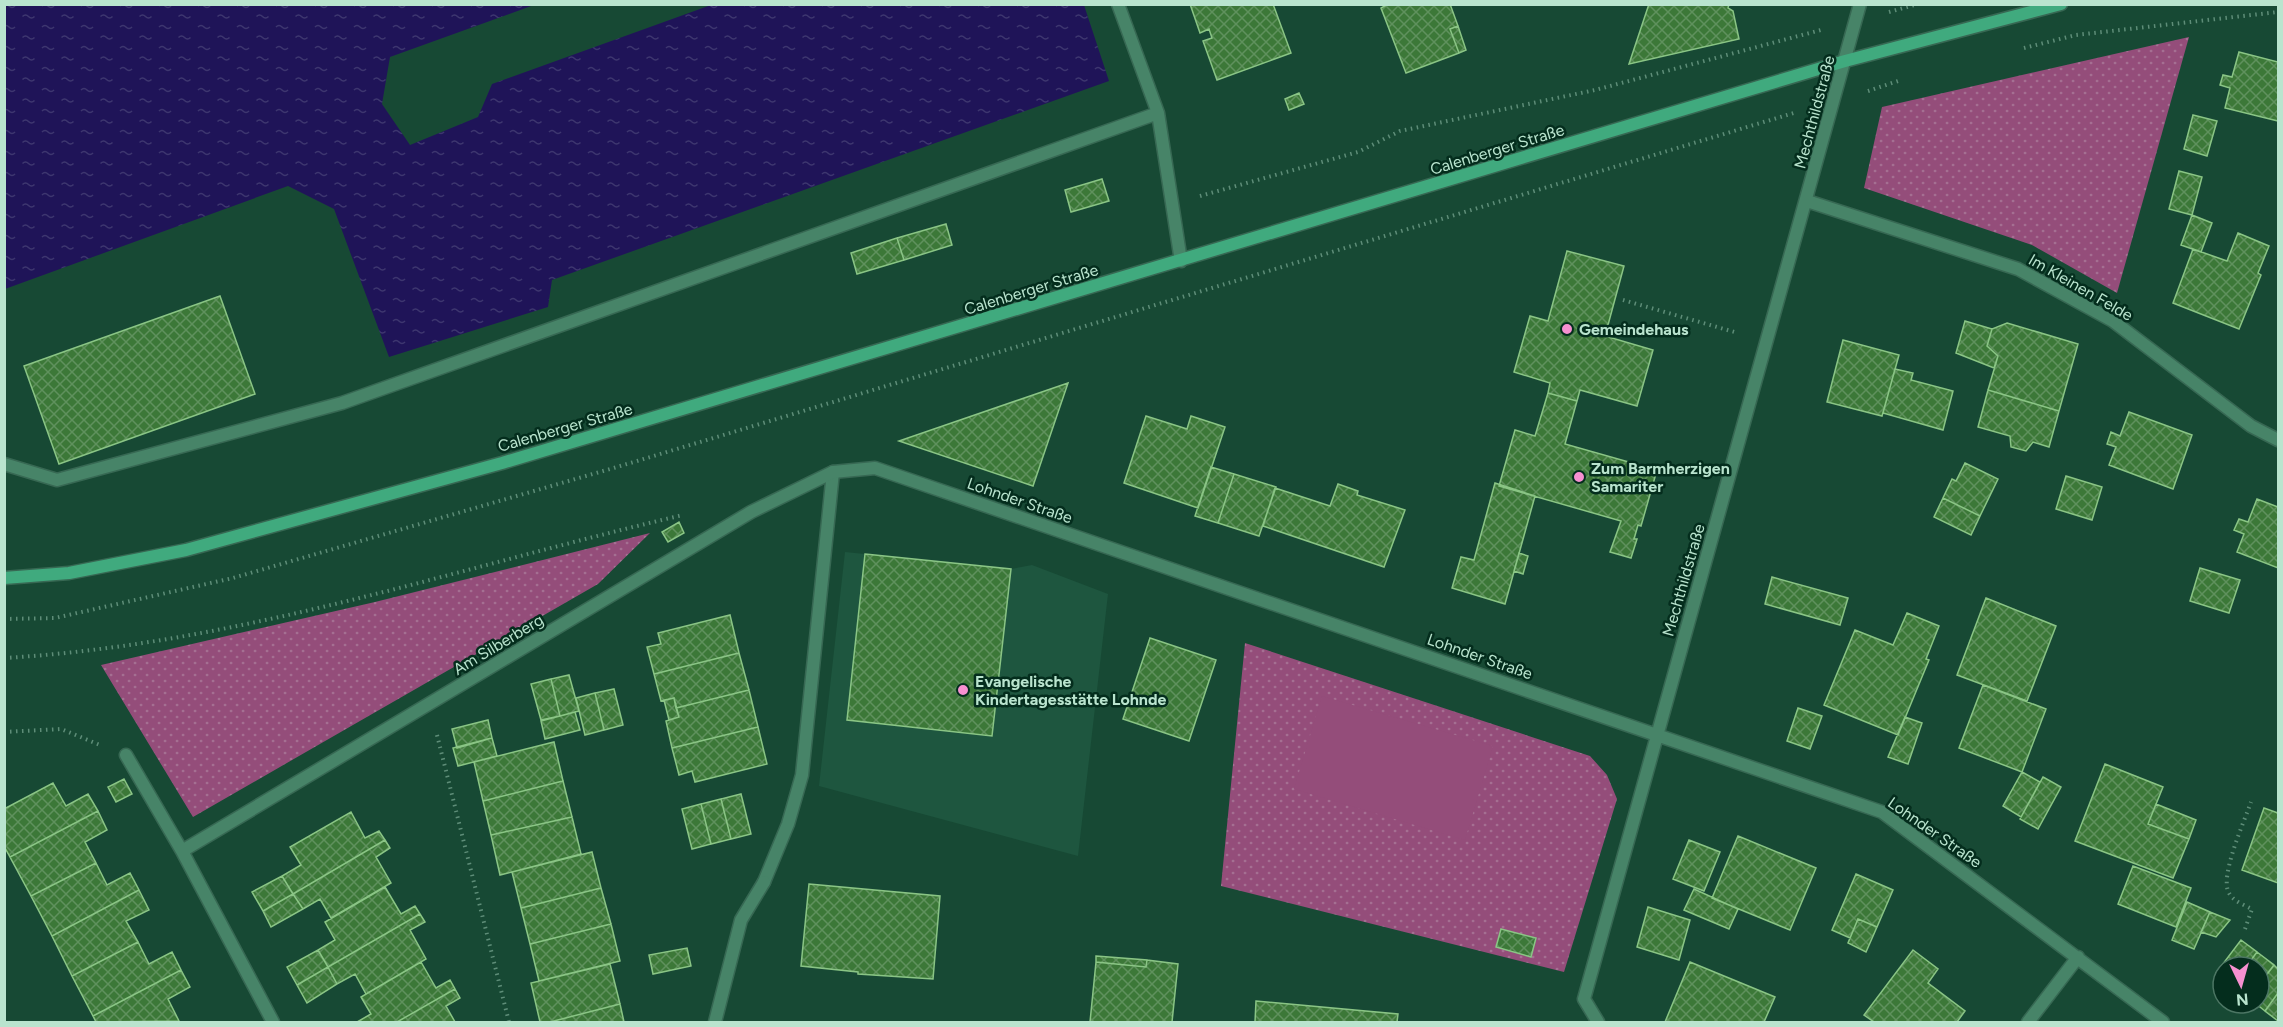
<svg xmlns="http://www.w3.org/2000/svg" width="2283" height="1027" font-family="Figtree,sans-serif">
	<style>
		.built { fill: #1e563f }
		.park { fill: url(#park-dots) }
		.garden { fill: #944d7a }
		.water { fill: url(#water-ripples) }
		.building { fill: url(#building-cross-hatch); stroke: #8ac585; stroke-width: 1.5 }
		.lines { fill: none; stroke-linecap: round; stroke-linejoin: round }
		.lane-casing { stroke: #376853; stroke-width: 15 }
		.street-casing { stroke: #376853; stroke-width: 15 }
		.secondary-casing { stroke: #376853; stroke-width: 15 }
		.path { stroke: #5e8d78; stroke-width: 4; stroke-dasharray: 1.5 4.5; stroke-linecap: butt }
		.lane { stroke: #478468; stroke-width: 12 }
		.street { stroke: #478468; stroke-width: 12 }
		.secondary { stroke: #40aa7e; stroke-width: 12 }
		.poi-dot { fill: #f690d0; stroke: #042d1d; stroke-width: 2 }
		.labels { text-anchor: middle; stroke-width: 5; stroke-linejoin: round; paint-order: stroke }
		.street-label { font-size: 16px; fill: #b9e4ce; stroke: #042d1d }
		.poi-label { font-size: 16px; font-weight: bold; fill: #b9e4ce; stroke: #042d1d; text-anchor: start }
	</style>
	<defs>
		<pattern id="park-dots" width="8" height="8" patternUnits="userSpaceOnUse" patternTransform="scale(1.5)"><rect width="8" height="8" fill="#944d7a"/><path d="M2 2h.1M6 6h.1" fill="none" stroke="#a56f92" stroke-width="1.8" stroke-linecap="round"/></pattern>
		<pattern id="water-ripples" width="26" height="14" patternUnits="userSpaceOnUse" patternTransform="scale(1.5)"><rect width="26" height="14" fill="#1f1458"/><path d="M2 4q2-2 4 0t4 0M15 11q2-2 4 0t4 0" fill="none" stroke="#3d366f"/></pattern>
		<pattern id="building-cross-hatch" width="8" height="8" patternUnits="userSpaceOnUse" patternTransform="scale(1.5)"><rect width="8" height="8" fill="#3c7838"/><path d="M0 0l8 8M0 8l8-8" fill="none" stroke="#5f915d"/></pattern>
	</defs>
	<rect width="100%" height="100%" fill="#174934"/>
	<!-- built -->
	<path class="built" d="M845,552L1011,569L1032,565L1108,594L1078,856L819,786Z"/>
	<!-- park -->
	<path class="park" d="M2189,37L2117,293L2032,245L1864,188L1882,107Z
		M650,533L598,584L193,817L101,665L375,602Z
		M1245,643L1590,756L1607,775L1617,799L1564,972L1221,886Z"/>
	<!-- garden -->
	<path class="garden" d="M1322,696L1493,746L1465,840L1294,789Z"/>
	<!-- water -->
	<path class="water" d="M5,4L534,5L390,57L382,104L410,145L478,117L492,84L711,5H1084L1109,81L552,280L548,307L389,357L334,209L288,186L5,289Z"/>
	<!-- building -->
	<path class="building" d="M1190,4H1273L1291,53L1217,80L1203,41L1212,38L1209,29L1200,33Z
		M1388,4H1450L1458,26L1450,29L1459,53L1406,73L1381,8Z
		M1649,4H1729L1728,8L1733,11L1739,39L1629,64Z
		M1458,26L1466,50L1459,53L1450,29Z
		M2239,52L2278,62V121L2225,108L2230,88L2220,85L2223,75L2232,77Z
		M1299,93L1304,104L1289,110L1285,99Z
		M2193,115L2217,121L2207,156L2184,149Z
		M2179,171L2202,177L2192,215L2169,209Z
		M1102,179L1109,201L1071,212L1065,190Z
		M2192,215L2212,223L2201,252L2181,245Z
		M946,224L952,245L904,260L897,238Z
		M2238,233L2269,246L2258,273L2261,275L2239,329L2173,303L2193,249L2227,261Z
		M897,238L904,260L857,274L851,253Z
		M1567,251L1624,266L1605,336L1653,350L1637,406L1580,390L1577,401L1548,393L1550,383L1514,372L1530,316L1548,321Z
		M220,296L255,394L59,464L24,366Z
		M1965,321L1992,329L1987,346L1998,356L1994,368L1956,353Z
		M2007,323L2078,344L2059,411L1988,390L1998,356L1987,346L1992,329Z
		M1843,340L1899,355L1882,416L1827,402Z
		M1895,369L1913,373L1911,380L1953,391L1943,430L1883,413Z
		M1068,383L1033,486L899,441Z
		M1988,390L2059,411L2049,447L2033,442L2026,451L2011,447L2010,436L1978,427Z
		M1548,393L1577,401L1565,444L1657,470L1641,526L1638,525L1634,539H1637L1631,558L1610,552L1621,521L1499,486L1515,430L1535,436Z
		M2129,412L2192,435L2173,489L2109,465L2116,447L2107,444L2111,432L2120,436Z
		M1146,416L1187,429L1191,416L1225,427L1198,508L1124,483Z
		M1965,463L1998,479L1980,516L1943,498L1952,479L1956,481Z
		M1211,467L1234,474L1218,523L1195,516Z
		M1234,474L1276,487L1259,536L1218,523Z
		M2066,476L2102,487L2092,520L2056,509Z
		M1495,483L1535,496L1505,604L1452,588L1461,557L1474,560Z
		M1338,484L1358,491L1357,495L1405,510L1384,567L1263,526L1275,488L1330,506Z
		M1943,498L1980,516L1971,535L1934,517Z
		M2257,499L2278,507V568L2237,552L2244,534L2234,530L2239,519L2248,522Z
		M679,522L684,533L668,542L662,532Z
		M1519,553L1528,556L1523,574L1514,571Z
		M865,554L1011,569L992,736L847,720Z
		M2200,568L2240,580L2229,613L2190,601Z
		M1772,577L1848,598L1840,625L1765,604Z
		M1986,598L2056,626L2027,701L1957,675Z
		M1907,613L1939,626L1926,659L1929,660L1898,735L1824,705L1855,630L1893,645Z
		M730,615L739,653L654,674L647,647L661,644L658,633Z
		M1150,638L1216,660L1189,741L1123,719Z
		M739,653L749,690L676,708L674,698L661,701L654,674Z
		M569,675L579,711L560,716L551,679Z
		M551,679L560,716L541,720L531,684Z
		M1983,685L2046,709L2022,772L1959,748Z
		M614,689L623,725L604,730L595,693Z
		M749,690L758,727L672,748L666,721L679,717L676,708Z
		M595,693L604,730L585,735L576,698Z
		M674,698L679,717L669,720L664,700Z
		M1798,708L1822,716L1810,749L1787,741Z
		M575,712L580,730L545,739L541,721Z
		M1905,717L1922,723L1908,764L1888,757Z
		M488,720L492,738L457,748L452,729Z
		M758,727L767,764L695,782L692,771L679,775L672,748Z
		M492,738L497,756L458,766L453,748Z
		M554,742L563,781L483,801L474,762Z
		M2105,764L2163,787L2148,824L2189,839L2173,878L2075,841Z
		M2022,772L2040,782L2021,817L2003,806Z
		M2043,777L2061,787L2038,829L2020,819Z
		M124,779L132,794L116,802L108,787Z
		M563,781L572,817L491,835L483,801Z
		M53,783L66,806L88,794L98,811L10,857L4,846V809Z
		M741,794L751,834L731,839L721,799Z
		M721,799L731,839L711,844L701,804Z
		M701,804L711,844L692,849L682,809Z
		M2156,804L2196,820L2189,839L2148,824Z
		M2264,808L2278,813V883L2242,870Z
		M98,811L107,830L85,842L96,863L31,896L10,857Z
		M351,812L365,838L379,831L385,840L293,894L282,876L301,865L290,847Z
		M572,817L581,854L500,875L491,835Z
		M1738,836L1816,868L1790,930L1712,898Z
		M385,840L390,848L376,857L391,883L331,918L320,899L303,909L293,894Z
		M1689,840L1720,852L1704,891L1673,879Z
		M592,852L601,888L521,908L512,872Z
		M96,863L107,885L130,873L139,890L52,936L31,896Z
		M2133,866L2191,888L2176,927L2118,904Z
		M1856,874L1893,890L1877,927L1858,919L1850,938L1832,930Z
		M282,876L293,894L263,911L252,892Z
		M809,884L940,896L933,979L858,974V972L801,966Z
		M385,887L401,914L415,906L420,914L328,967L318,950L335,940L325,922Z
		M601,888L611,924L530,944L521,908Z
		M1694,889L1738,909L1729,929L1684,910Z
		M139,890L149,910L126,921L138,942L72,976L52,936Z
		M293,894L303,909L271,927L263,911Z
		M2187,902L2210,912L2194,949L2172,940Z
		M1648,907L1690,920L1679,960L1637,947Z
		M2210,912L2230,920L2216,937L2201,932Z
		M420,914L425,922L410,930L426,959L366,994L355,974L337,984L328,967Z
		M1858,919L1877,927L1866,952L1848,943Z
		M611,924L620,961L539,981L530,944Z
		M1501,929L1536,938L1531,957L1496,947Z
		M2241,940L2257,952L2246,967H2223V978L2216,973Z
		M138,942L149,964L172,952L181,970L93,1016L72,976Z
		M687,948L691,966L653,974L649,955Z
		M318,950L328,967L297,985L287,967Z
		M1913,950L1938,969L1928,983L1965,1011L1957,1022H1874L1864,1015Z
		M2257,952L2274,965L2259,985V967H2246Z
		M1096,956L1147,960L1146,967L1096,962Z
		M1147,960L1178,964L1172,1022H1090L1096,962L1146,967Z
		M421,962L436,988L450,980L455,989L397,1022H357L371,1014L361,997Z
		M1690,962L1775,997L1764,1022H1665Z
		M610,964L620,1004L550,1022H540L531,983Z
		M2274,965L2278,969V993L2265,1011L2255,1003H2259V985Z
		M328,967L337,984L307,1003L297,985Z
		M181,970L190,987L168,999L179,1021L96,1022L93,1016Z
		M455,989L460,998L446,1006L455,1022H397Z
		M2278,993V1021L2265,1011Z
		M1256,1001L1398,1014L1397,1022H1255Z
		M620,1004L624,1022H550Z"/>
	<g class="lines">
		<!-- lane casing -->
		<g class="lane-casing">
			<path id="lane" d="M1118,4L1158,113L1181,261
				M4,464L57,480L342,403L1158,113
				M764,882L788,824L802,775L833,472"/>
		</g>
		<!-- street casing -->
		<g class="street-casing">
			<path id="street" d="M1807,201L2018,269L2113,321L2251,426L2278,440
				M126,755L182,851L273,1022
				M182,851L751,512L833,472L875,468L1882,812L2163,1022
				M715,1022L741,920L764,882
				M1598,1022L1584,999L1860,4
				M2028,1022L2078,957"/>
		</g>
		<!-- secondary casing -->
		<g class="secondary-casing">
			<path id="secondary" d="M4,578L69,573L186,550L502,463L1845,61L2061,4"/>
		</g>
		<!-- path -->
		<path class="path" d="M1889,12L1918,4
			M2024,48L2076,35L2278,12
			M1868,91L1898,81
			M1200,196L1358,152L1400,131L1595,90L1821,30
			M1623,300L1738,333
			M4,619L55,618L233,578L617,467L1797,112
			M4,658C241,644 455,568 683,515
			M4,732L61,729L100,745
			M437,735L509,1022
			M2245,929L2252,909C2244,905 2233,901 2229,893C2219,877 2245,820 2251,802"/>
		<!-- lane -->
		<use href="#lane" class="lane"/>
		<!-- street -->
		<use href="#street" class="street"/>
		<!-- secondary -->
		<use href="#secondary" class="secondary"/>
	</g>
	<!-- markers -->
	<g class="poi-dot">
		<circle cx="1567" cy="329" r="6"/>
		<circle cx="1579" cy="477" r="6"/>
		<circle cx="963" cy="690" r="6"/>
	</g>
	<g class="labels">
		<!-- street labels -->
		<g class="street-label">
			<text transform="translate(1814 112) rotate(-75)" y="6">Mechthildstraße</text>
			<text transform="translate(1497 149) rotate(-17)" y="6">Calenberger Straße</text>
			<text transform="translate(2081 287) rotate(30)" y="6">Im Kleinen Felde</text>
			<text transform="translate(1031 289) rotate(-17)" y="6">Calenberger Straße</text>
			<text transform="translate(565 427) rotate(-16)" y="6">Calenberger Straße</text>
			<text transform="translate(1020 500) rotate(19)" y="6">Lohnder Straße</text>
			<text transform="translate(1683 580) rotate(-74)" y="6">Mechthildstraße</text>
			<text transform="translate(498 644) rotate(-31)" y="6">Am Silberberg</text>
			<text transform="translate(1480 656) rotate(19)" y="6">Lohnder Straße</text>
			<text transform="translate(1935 832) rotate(35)" y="6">Lohnder Straße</text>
		</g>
		<!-- poi labels -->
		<g class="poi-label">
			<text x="1579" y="335">Gemeindehaus</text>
			<text x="1591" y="474">Zum Barmherzigen<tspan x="1591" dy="18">Samariter</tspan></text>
			<text x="975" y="687">Evangelische<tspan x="975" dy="18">Kindertagesstätte Lohnde</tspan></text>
		</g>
	</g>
	<!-- border -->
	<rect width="2283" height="1027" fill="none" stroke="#b9e4ce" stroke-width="12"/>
	<!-- north arrow -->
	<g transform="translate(2241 985) rotate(175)"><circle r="28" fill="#042d1d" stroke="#4c7664" stroke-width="1.5"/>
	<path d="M0-4.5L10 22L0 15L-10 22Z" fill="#f690d0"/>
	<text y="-9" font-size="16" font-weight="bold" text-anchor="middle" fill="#b9e4ce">N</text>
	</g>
</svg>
